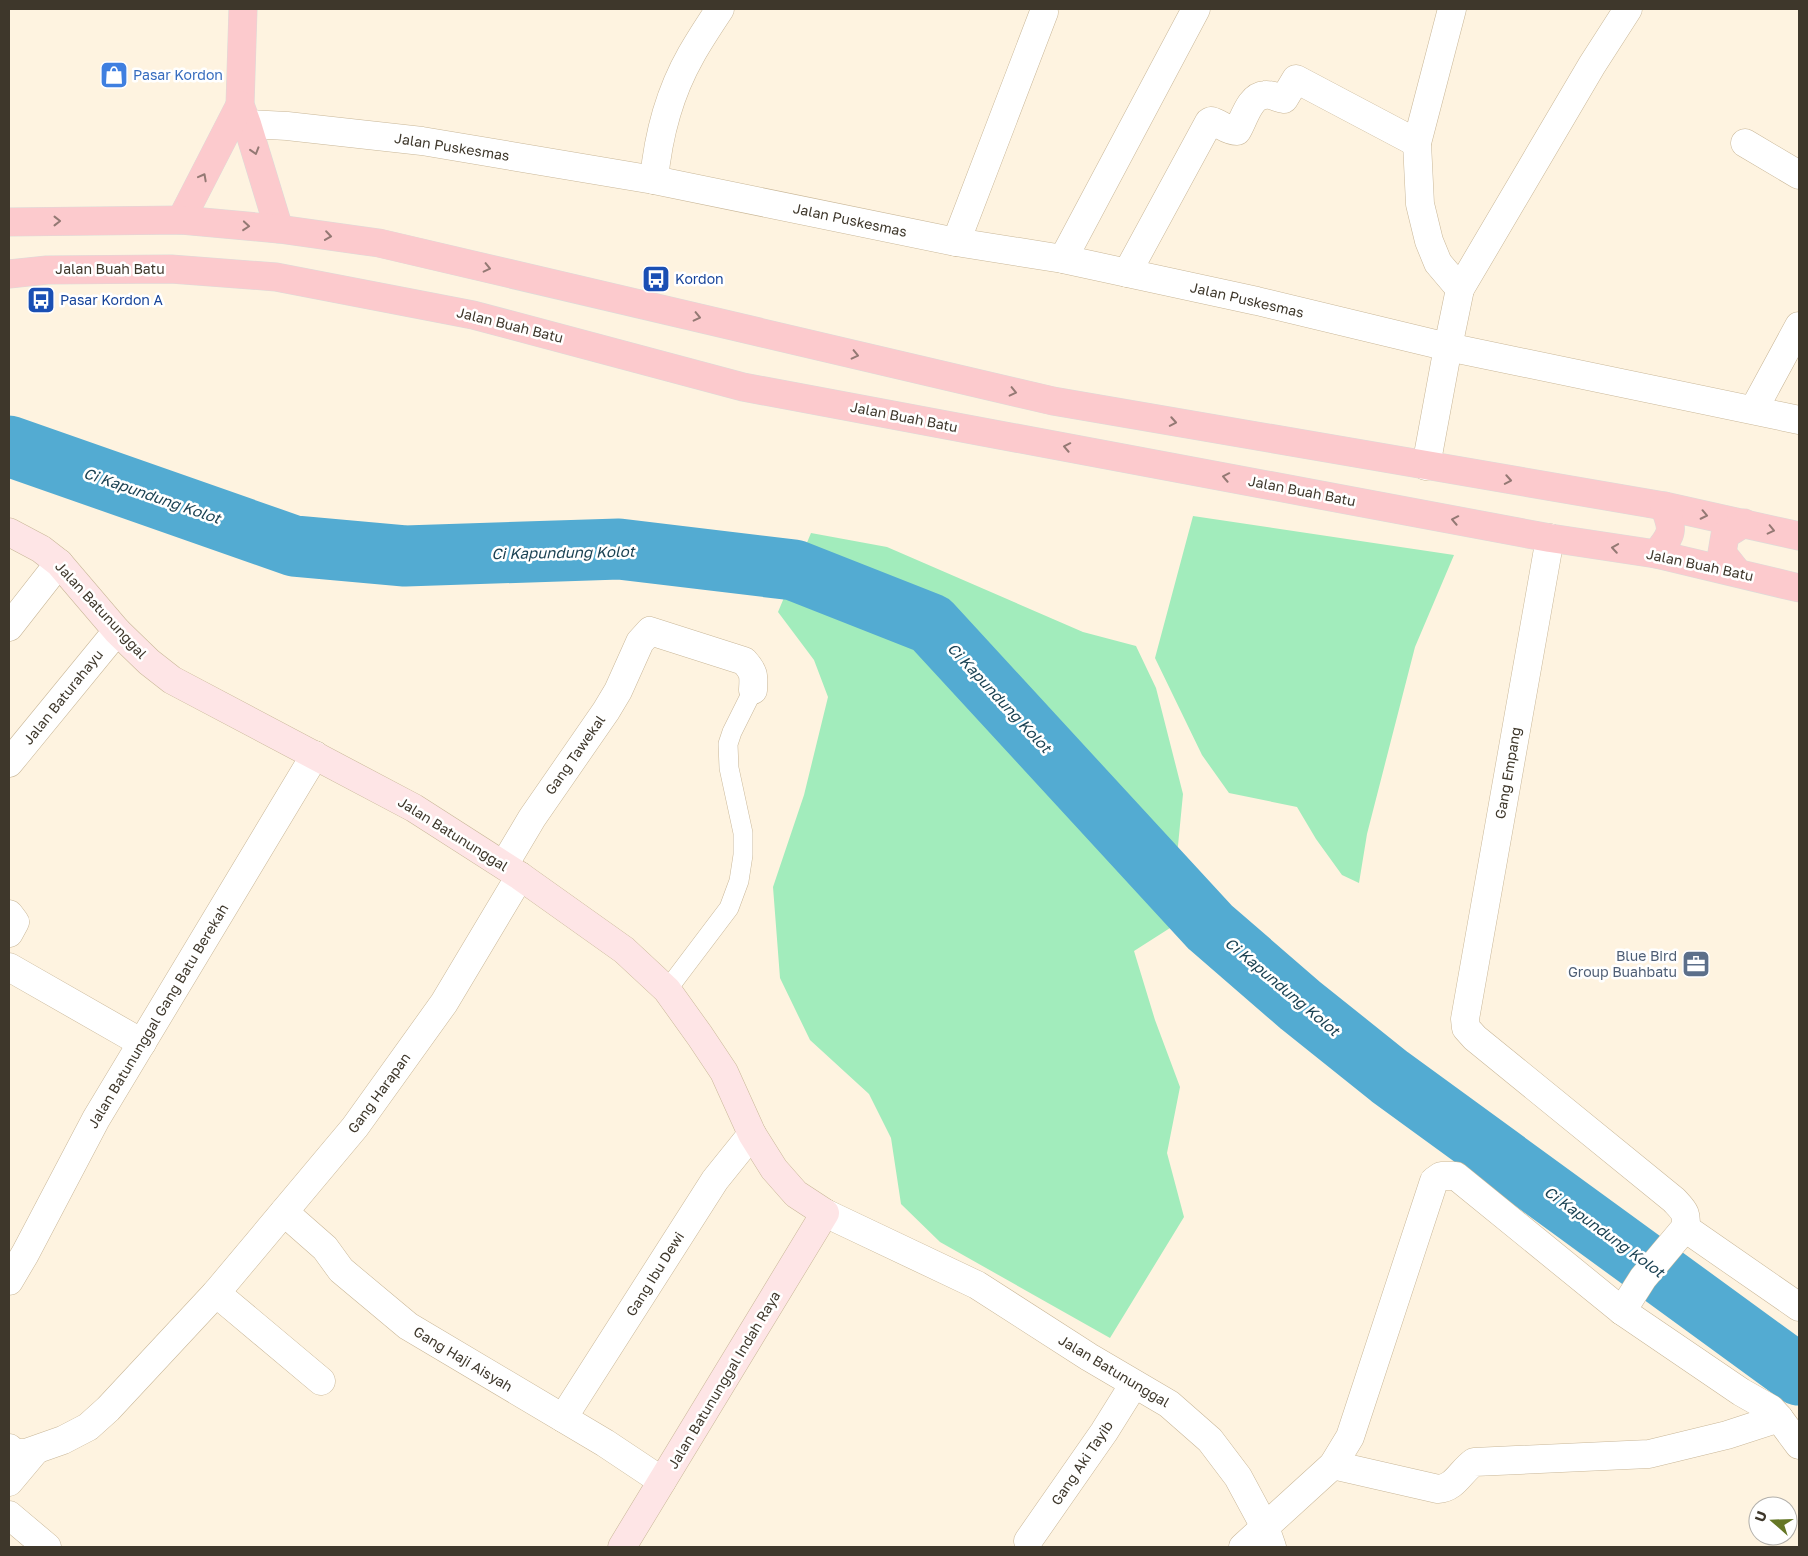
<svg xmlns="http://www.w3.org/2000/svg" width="1808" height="1556" viewBox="0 0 1808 1556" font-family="'Golos Text',sans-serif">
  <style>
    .green { fill: #a2ecbc }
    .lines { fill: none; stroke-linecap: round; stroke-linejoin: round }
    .river { stroke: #53abd2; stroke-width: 61 }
    .lane-casing { stroke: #c9b798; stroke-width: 20 }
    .street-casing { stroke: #c9b798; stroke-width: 29 }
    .secondary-casing { stroke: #c9b798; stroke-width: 29 }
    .primary-casing { stroke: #dcdbd9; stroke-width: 29 }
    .lane { stroke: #fff; stroke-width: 19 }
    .street { stroke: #fff; stroke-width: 28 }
    .secondary { stroke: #fee5e6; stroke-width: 28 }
    .primary { stroke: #fccacd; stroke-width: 28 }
    .oneway { stroke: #947974 }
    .labels { text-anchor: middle; stroke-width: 5; stroke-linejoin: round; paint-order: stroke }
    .shop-label { font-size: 14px; fill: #366cbe; stroke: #fff; text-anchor: start }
    .street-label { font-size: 14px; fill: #3e372b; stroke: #fff }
    .transit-label { font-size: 14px; fill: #164399; stroke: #fff; text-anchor: start }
    .service-label { font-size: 14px; fill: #4e5e75; stroke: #fff; text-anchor: end }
    .water-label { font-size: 15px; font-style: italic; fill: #1b4253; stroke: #fff }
  </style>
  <rect width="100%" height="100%" fill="#fef3e0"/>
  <g class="green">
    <polygon points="1193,516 1454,555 1415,647 1367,834 1359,883 1342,875 1316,839 1297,807 1229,793 1202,755 1155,658"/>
    <polygon points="811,533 887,547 1083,632 1136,646 1156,688 1183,794 1170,928 1134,951 1155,1020 1180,1087 1167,1153 1184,1217 1110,1338 940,1242 901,1204 891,1138 869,1094 810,1040 780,978 773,887 804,795 828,697 814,660 778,612"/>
  </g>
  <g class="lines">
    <polyline class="river" points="9,446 294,546 405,556 619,549 794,570 931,624 1210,927 1300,1005 1390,1077 1799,1375"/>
    <defs>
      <polyline id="lane" points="667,990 729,908 739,881 743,855 743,833 729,768 728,744 732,732 753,690"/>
      <g id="street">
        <polyline points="1452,9 1417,143 1420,204 1429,241 1438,263 1460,289"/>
        <polyline points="247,124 287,126 422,141 654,180 956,242 1063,259 1257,301 1448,347 1799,420"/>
        <polyline points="1745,143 1799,175"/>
        <path d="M654 180C658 137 670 92 691 55 700 39 710 24 720 9"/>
        <polyline points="956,242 1044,12"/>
        <polyline points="1063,259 1196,9"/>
        <path d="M1127 273 1209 122 1211 121C1220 123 1227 131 1237 131 1244 120 1249 96 1265 95 1271 94 1278 98 1284 99L1296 79 1417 143"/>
        <polyline points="1754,409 1799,326"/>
        <polyline points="1426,466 1448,347 1460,289 1592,65 1628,9"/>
        <path d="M1550 538 1465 1019 1466 1028 1475 1038 1674 1200C1683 1210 1688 1213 1685 1228L1643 1278 1622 1311"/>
        <polyline points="9,627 59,563"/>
        <polyline points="9,763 117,631"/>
        <path d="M504 865 532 818 606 711 618 691 640 642 650 631 744 661C754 672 754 675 753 690"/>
        <polyline points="9,914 15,922 9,933"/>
        <polyline points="9,967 142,1043"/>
        <polyline points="284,1212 325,1248 341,1270 408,1326 605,1443 662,1481"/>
        <polyline points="825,1213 977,1285 1089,1357 1169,1404 1210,1440 1238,1477 1265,1527 1272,1547"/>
        <polyline points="1685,1228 1799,1307"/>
        <polyline points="9,1281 25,1254 96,1119 315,755"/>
        <polyline points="216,1293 321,1381"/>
        <polyline points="563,1418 715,1180 752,1134"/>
        <polyline points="9,1448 15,1453 26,1453 63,1440 88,1427 108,1409 216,1293 355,1127 444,1003 520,876"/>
        <path d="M1333 1465 1438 1489C1455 1488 1460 1472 1474 1462L1649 1454 1727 1435 1779 1418"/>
        <polyline points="9,1482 35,1451"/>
        <polyline points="9,1515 47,1547"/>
        <polyline points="1028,1541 1104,1432 1134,1384"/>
        <polyline points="1243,1547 1333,1465 1350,1437 1434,1181 1441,1176 1456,1176 1622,1311 1741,1392 1771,1409 1779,1418 1799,1445"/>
      </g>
      <polyline id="secondary" points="9,532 41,549 59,563 117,631 149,662 172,680 414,808 520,876 624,950 667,990 700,1036 724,1072 752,1134 774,1169 796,1194 825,1213 622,1547"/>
      <g id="primary">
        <polyline points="243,9 240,105 247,124 279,229"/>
        <polyline points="181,220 240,105"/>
        <polyline points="9,222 181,220 279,229 379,243 1053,401 1664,506 1799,536"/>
        <polyline points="9,274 47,270 171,269 276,277 473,315 743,387 1550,538 1656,554 1799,588"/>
        <path d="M1656 554C1673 533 1674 531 1664 506"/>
        <polyline points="1737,572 1722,553 1725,535 1744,523"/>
      </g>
    </defs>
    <use href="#lane" class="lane-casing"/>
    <use href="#street" class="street-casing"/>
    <use href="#secondary" class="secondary-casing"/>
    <use href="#primary" class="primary-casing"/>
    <use href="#lane" class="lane"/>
    <use href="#street" class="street"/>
    <use href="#secondary" class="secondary"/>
    <use href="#primary" class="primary"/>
  </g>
  <defs><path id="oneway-chevron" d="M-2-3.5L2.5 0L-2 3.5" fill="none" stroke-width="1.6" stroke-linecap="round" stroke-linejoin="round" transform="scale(1.25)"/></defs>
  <g class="oneway">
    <use href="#oneway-chevron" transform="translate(255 151) rotate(73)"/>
    <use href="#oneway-chevron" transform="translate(203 177) rotate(-62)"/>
    <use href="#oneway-chevron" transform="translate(57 221)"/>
    <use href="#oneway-chevron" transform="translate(246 226) rotate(5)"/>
    <use href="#oneway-chevron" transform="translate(328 236) rotate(8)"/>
    <use href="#oneway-chevron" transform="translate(487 268) rotate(13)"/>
    <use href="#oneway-chevron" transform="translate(697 317) rotate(13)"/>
    <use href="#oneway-chevron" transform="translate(855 355) rotate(13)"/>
    <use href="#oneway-chevron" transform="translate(1013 392) rotate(13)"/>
    <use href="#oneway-chevron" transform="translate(1173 422) rotate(10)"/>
    <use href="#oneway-chevron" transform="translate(1067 447) rotate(-169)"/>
    <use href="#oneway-chevron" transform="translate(1226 477) rotate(-169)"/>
    <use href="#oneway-chevron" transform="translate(1508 480) rotate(10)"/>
    <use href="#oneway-chevron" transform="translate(1704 515) rotate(12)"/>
    <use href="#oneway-chevron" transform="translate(1455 520) rotate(-169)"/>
    <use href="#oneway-chevron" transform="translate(1771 530) rotate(13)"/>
    <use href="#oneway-chevron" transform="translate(1615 548) rotate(-171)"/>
  </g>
  <defs>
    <symbol id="shop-square" viewBox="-11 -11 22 22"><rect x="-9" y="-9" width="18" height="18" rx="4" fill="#3f7fe0" stroke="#fff"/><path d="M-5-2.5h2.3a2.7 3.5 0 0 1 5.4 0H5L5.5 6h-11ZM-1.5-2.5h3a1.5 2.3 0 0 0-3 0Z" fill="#fff"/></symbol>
    <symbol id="bus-square" viewBox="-11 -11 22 22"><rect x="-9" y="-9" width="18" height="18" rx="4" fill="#1a4fb4" stroke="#fff"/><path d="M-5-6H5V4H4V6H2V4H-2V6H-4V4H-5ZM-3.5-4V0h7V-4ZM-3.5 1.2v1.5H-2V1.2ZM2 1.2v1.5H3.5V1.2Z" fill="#fff"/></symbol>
    <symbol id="office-square" viewBox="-11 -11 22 22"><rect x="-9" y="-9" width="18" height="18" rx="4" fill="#5c6f8a" stroke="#fff"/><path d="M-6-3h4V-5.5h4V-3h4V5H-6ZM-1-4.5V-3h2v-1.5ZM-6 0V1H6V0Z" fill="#fff"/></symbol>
  </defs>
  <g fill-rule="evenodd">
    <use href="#shop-square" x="98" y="59" width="32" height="32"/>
    <use href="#bus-square" x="640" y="263" width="32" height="32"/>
    <use href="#bus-square" x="25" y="284" width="32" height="32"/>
    <use href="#office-square" x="1680" y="948" width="32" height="32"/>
  </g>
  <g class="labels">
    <g class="shop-label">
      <text x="133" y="80">Pasar Kordon</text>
    </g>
    <g class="street-label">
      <text transform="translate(452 147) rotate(9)" y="5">Jalan Puskesmas</text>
      <text transform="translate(850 220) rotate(12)" y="5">Jalan Puskesmas</text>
      <text x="110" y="274">Jalan Buah Batu</text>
      <text transform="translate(1247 300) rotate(13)" y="5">Jalan Puskesmas</text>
      <text transform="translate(510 325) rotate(14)" y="5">Jalan Buah Batu</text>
      <text transform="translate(904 417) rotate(11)" y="5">Jalan Buah Batu</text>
      <text transform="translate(1302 491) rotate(11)" y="5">Jalan Buah Batu</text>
      <text transform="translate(1700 565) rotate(12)" y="5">Jalan Buah Batu</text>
      <text transform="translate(101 610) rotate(47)" y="5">Jalan Batununggal</text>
      <text transform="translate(63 697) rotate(-51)" y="5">Jalan Baturahayu</text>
      <text transform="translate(575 755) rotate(-55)" y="5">Gang Tawekal</text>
      <text transform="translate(1508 773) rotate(-80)" y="5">Gang Empang</text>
      <text transform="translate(453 834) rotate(32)" y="5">Jalan Batununggal</text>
      <text transform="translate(158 1016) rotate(-59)" y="5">Jalan Batununggal Gang Batu Berekah</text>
      <text transform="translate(379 1093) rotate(-54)" y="5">Gang Harapan</text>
      <text transform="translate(655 1274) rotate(-58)" y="5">Gang Ibu Dewi</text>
      <text transform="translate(463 1359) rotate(31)" y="5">Gang Haji Aisyah</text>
      <text transform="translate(1114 1371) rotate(31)" y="5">Jalan Batununggal</text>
      <text transform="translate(724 1380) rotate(-59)" y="5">Jalan Batununggal Indah Raya</text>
      <text transform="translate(1082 1463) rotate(-56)" y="5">Gang Aki Tayib</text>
    </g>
    <g class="transit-label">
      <text x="675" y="284">Kordon</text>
      <text x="60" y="305">Pasar Kordon A</text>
    </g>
    <g class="service-label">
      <text x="1677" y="961">Blue Bird<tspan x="1677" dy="16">Group Buahbatu</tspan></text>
    </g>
    <g class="water-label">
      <text transform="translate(152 496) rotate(19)" y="5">Ci Kapundung Kolot</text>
      <text transform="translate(563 553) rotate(-1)" y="5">Ci Kapundung Kolot</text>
      <text transform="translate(999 698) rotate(47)" y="5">Ci Kapundung Kolot</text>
      <text transform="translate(1282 987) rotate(40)" y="5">Ci Kapundung Kolot</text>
      <text transform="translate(1604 1232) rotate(36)" y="5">Ci Kapundung Kolot</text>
    </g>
  </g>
  <rect width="1808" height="1556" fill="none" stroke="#3e372b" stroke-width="20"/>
  <g transform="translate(1773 1521) rotate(290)"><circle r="24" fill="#ffffff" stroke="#b2afaa"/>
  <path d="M0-4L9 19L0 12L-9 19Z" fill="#657726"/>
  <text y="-8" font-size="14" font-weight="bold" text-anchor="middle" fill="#3e372b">U</text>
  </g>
</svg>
